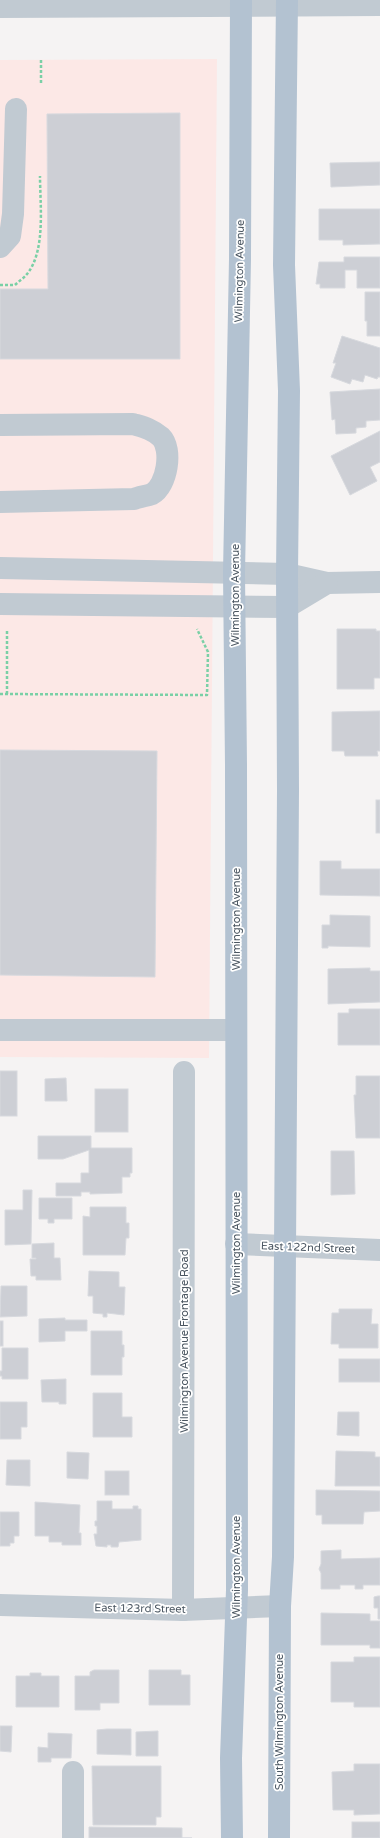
<svg xmlns="http://www.w3.org/2000/svg" width="380" height="1838" viewBox="0 0 380 1838" font-family="'Varela Round',sans-serif">
  <style>
    .medical { fill: #fce8e6 }
    .building { fill: #cdcfd5; stroke: #d7d9de }
    .lines { fill: none; stroke-linecap: round; stroke-linejoin: round }
    .path { stroke: #7ad0a6; stroke-width: 2.5; stroke-dasharray: 3 2; stroke-linecap: butt }
    .minor { stroke: #c1cad2; stroke-width: 22 }
    .major { stroke: #b3c2d1; stroke-width: 22 }
    .labels { text-anchor: middle; stroke-width: 3.5; stroke-linejoin: round; paint-order: stroke }
    .street-label { font-size: 11px; fill: #4a5661; stroke: #fff }
  </style>
  <rect width="100%" height="100%" fill="#f5f3f3"/>
  <polygon class="medical" points="217,59 209,1058 0,1057 0,60"/>
  <g class="building">
    <polygon points="180,113 180,359 0,359 0,289 48,289 47,114"/>
    <polygon points="380,162 380,185 331,187 330,163"/>
    <polygon points="319,209 380,209 380,244 343,245 343,240 319,240"/>
    <polygon points="344,257 380,257 380,288 357,288 357,270 345,270 345,288 320,288 320,284 316,284 319,262 344,262"/>
    <polygon points="365,292 380,292 380,336 367,336 367,321 365,321"/>
    <polygon points="342,336 380,348 380,377 378,377 377,379 365,375 363,382 352,379 350,384 331,377 336,363 333,363"/>
    <polygon points="380,389 380,420 366,421 366,427 356,428 356,433 336,434 335,419 332,420 330,392"/>
    <polygon points="380,431 380,462 370,467 377,481 350,495 331,456"/>
    <polygon points="337,629 376,629 376,631 380,631 380,678 374,678 374,689 337,689"/>
    <polygon points="380,711 380,751 377,751 378,756 345,756 344,751 332,751 332,712"/>
    <polygon points="0,750 157,751 155,977 0,975"/>
    <rect x="376" y="800" width="4" height="33"/>
    <polygon points="320,861 341,861 341,869 380,869 380,896 320,895"/>
    <polygon points="330,915 370,916 370,947 328,946 328,948 322,948 322,925 330,925"/>
    <polygon points="370,968 370,971 380,971 380,1002 328,1004 328,969"/>
    <polygon points="349,1009 380,1009 380,1045 338,1045 338,1013 349,1013"/>
    <rect x="0" y="1071" width="17" height="45"/>
    <polygon points="356,1076 380,1076 380,1138 356,1138 354,1095 356,1095"/>
    <polygon points="66,1078 67,1101 45,1101 45,1079"/>
    <rect x="95" y="1089" width="33" height="43"/>
    <polygon points="38,1136 91,1136 91,1148 132,1148 132,1173 130,1173 130,1177 122,1177 122,1193 90,1194 90,1192 81,1192 81,1196 56,1196 56,1183 81,1183 81,1173 89,1173 89,1150 63,1159 38,1159"/>
    <polygon points="331,1151 354,1151 355,1194 331,1195"/>
    <polygon points="23,1190 32,1190 31,1244 5,1245 5,1210 23,1210"/>
    <polygon points="39,1198 72,1198 72,1219 54,1219 54,1223 48,1223 48,1219 39,1219"/>
    <polygon points="90,1207 126,1207 126,1223 129,1223 129,1238 126,1238 125,1255 83,1255 83,1216 90,1217"/>
    <polygon points="54,1243 54,1258 60,1258 61,1280 36,1280 36,1276 31,1276 30,1259 36,1259 36,1258 32,1258 32,1244"/>
    <polygon points="89,1271 119,1272 119,1287 125,1287 124,1315 107,1313 107,1317 103,1317 103,1314 93,1313 93,1296 88,1296"/>
    <polygon points="1,1286 27,1286 27,1316 0,1317"/>
    <polygon points="339,1309 372,1309 371,1324 378,1324 378,1348 339,1348 339,1344 331,1344 332,1313 339,1313"/>
    <polygon points="65,1318 65,1320 87,1320 87,1331 65,1331 65,1341 39,1342 39,1319"/>
    <rect x="0" y="1321" width="3" height="25"/>
    <polygon points="91,1331 122,1331 122,1345 124,1345 124,1357 122,1357 122,1375 91,1375"/>
    <polygon points="2,1348 28,1348 28,1379 2,1379 2,1376 0,1376 0,1371 2,1371"/>
    <rect x="339" y="1359" width="41" height="23"/>
    <polygon points="66,1379 66,1404 59,1404 59,1402 42,1402 41,1380"/>
    <polygon points="93,1393 122,1393 122,1417 132,1417 132,1437 93,1437"/>
    <polygon points="0,1402 27,1402 27,1427 21,1427 21,1439 0,1439"/>
    <polygon points="338,1412 359,1412 359,1436 337,1435"/>
    <polygon points="336,1451 375,1452 375,1457 380,1457 380,1486 335,1486"/>
    <polygon points="67,1452 89,1453 88,1479 67,1478"/>
    <polygon points="7,1460 30,1460 30,1486 6,1485"/>
    <rect x="105" y="1471" width="24" height="24"/>
    <polygon points="316,1490 380,1491 380,1511 364,1512 363,1524 322,1524 322,1515 316,1515"/>
    <polygon points="97,1501 112,1501 112,1509 133,1509 133,1506 138,1506 138,1509 141,1509 141,1540 119,1542 118,1547 111,1547 111,1545 107,1545 107,1547 96,1546 94,1534 97,1534 97,1526 95,1526 95,1521 97,1521"/>
    <polygon points="35,1502 80,1505 79,1533 81,1533 81,1545 62,1545 62,1542 49,1542 49,1536 35,1536"/>
    <polygon points="0,1512 19,1512 19,1536 14,1536 14,1543 10,1543 10,1546 0,1546"/>
    <polygon points="341,1550 341,1559 380,1558 380,1585 363,1585 363,1589 355,1589 355,1585 340,1585 340,1589 321,1589 321,1573 319,1569 321,1564 321,1551"/>
    <polygon points="378,1596 380,1596 380,1619 378,1619 378,1608 374,1608 374,1597"/>
    <polygon points="321,1613 370,1614 370,1621 380,1621 380,1648 370,1648 370,1645 321,1645"/>
    <polygon points="354,1657 380,1657 380,1707 354,1707 354,1702 331,1702 331,1662 354,1662"/>
    <polygon points="94,1670 119,1670 119,1703 100,1703 100,1710 75,1710 75,1676 90,1676 90,1672"/>
    <polygon points="149,1670 181,1670 181,1675 190,1675 190,1705 149,1705"/>
    <polygon points="30,1673 41,1673 41,1676 59,1676 59,1707 16,1707 16,1676 30,1676"/>
    <polygon points="0,1726 12,1726 11,1752 0,1751"/>
    <polygon points="107,1729 131,1729 131,1755 97,1754 97,1730"/>
    <polygon points="158,1731 158,1756 136,1756 136,1732"/>
    <polygon points="48,1733 72,1734 71,1758 51,1758 51,1762 38,1762 38,1747 48,1748"/>
    <polygon points="354,1764 380,1764 380,1814 354,1815 354,1810 333,1810 332,1772 354,1771"/>
    <polygon points="92,1766 161,1766 161,1817 156,1817 156,1825 93,1825"/>
    <rect x="352" y="1822" width="28" height="16"/>
    <polygon points="89,1827 182,1828 182,1838 192,1838 89,1838"/>
  </g>
  <g class="lines">
    <g class="path">
      <polyline points="41,60 41,83"/>
      <path d="M0 285H15C19 281 24 278 27 274 46 251 40 204 40 176"/>
      <polyline points="0,694 207,695 208,652 197,629"/>
      <polyline points="7,694 7,631"/>
    </g>
    <g class="minor">
      <polyline points="0,7 380,5"/>
      <polyline points="0,247 10,236 13,214 16,109"/>
      <path d="M0 425 133 424C143 427 152 429 161 437 173 449 167 486 152 494 146 496 139 497 134 499L0 502"/>
      <polyline points="0,568 287,574 327,583 380,582"/>
      <polyline points="0,604 287,607 327,583"/>
      <polyline points="0,1030 236,1030"/>
      <polyline points="236,1244 380,1250"/>
      <polyline points="0,1605 183,1610 280,1606"/>
      <polyline points="183,1610 184,1072"/>
      <polyline points="73,1838 73,1772"/>
    </g>
    <g class="major">
      <polyline points="232,1838 231,1758 237,1590 236,765 234,573 240,259 241,0"/>
      <polyline points="279,1838 280,1606 283,1557 288,790 287,574 289,391 284,265 287,0"/>
    </g>
  </g>
  <g class="labels">
    <g class="street-label">
      <text transform="translate(239 271) rotate(-89)" y="4">Wilmington Avenue</text>
      <text transform="translate(235 595) rotate(-90)" y="4">Wilmington Avenue</text>
      <text transform="translate(236 919) rotate(-90)" y="4">Wilmington Avenue</text>
      <text transform="translate(236 1243) rotate(-90)" y="4">Wilmington Avenue</text>
      <text transform="translate(308 1247) rotate(2)" y="4">East 122nd Street</text>
      <text transform="translate(184 1341) rotate(-90)" y="4">Wilmington Avenue Frontage Road</text>
      <text transform="translate(236 1567) rotate(-90)" y="4">Wilmington Avenue</text>
      <text transform="translate(140 1608) rotate(1)" y="4">East 123rd Street</text>
      <text transform="translate(279 1722) rotate(-90)" y="4">South Wilmington Avenue</text>
    </g>
  </g>
</svg>
